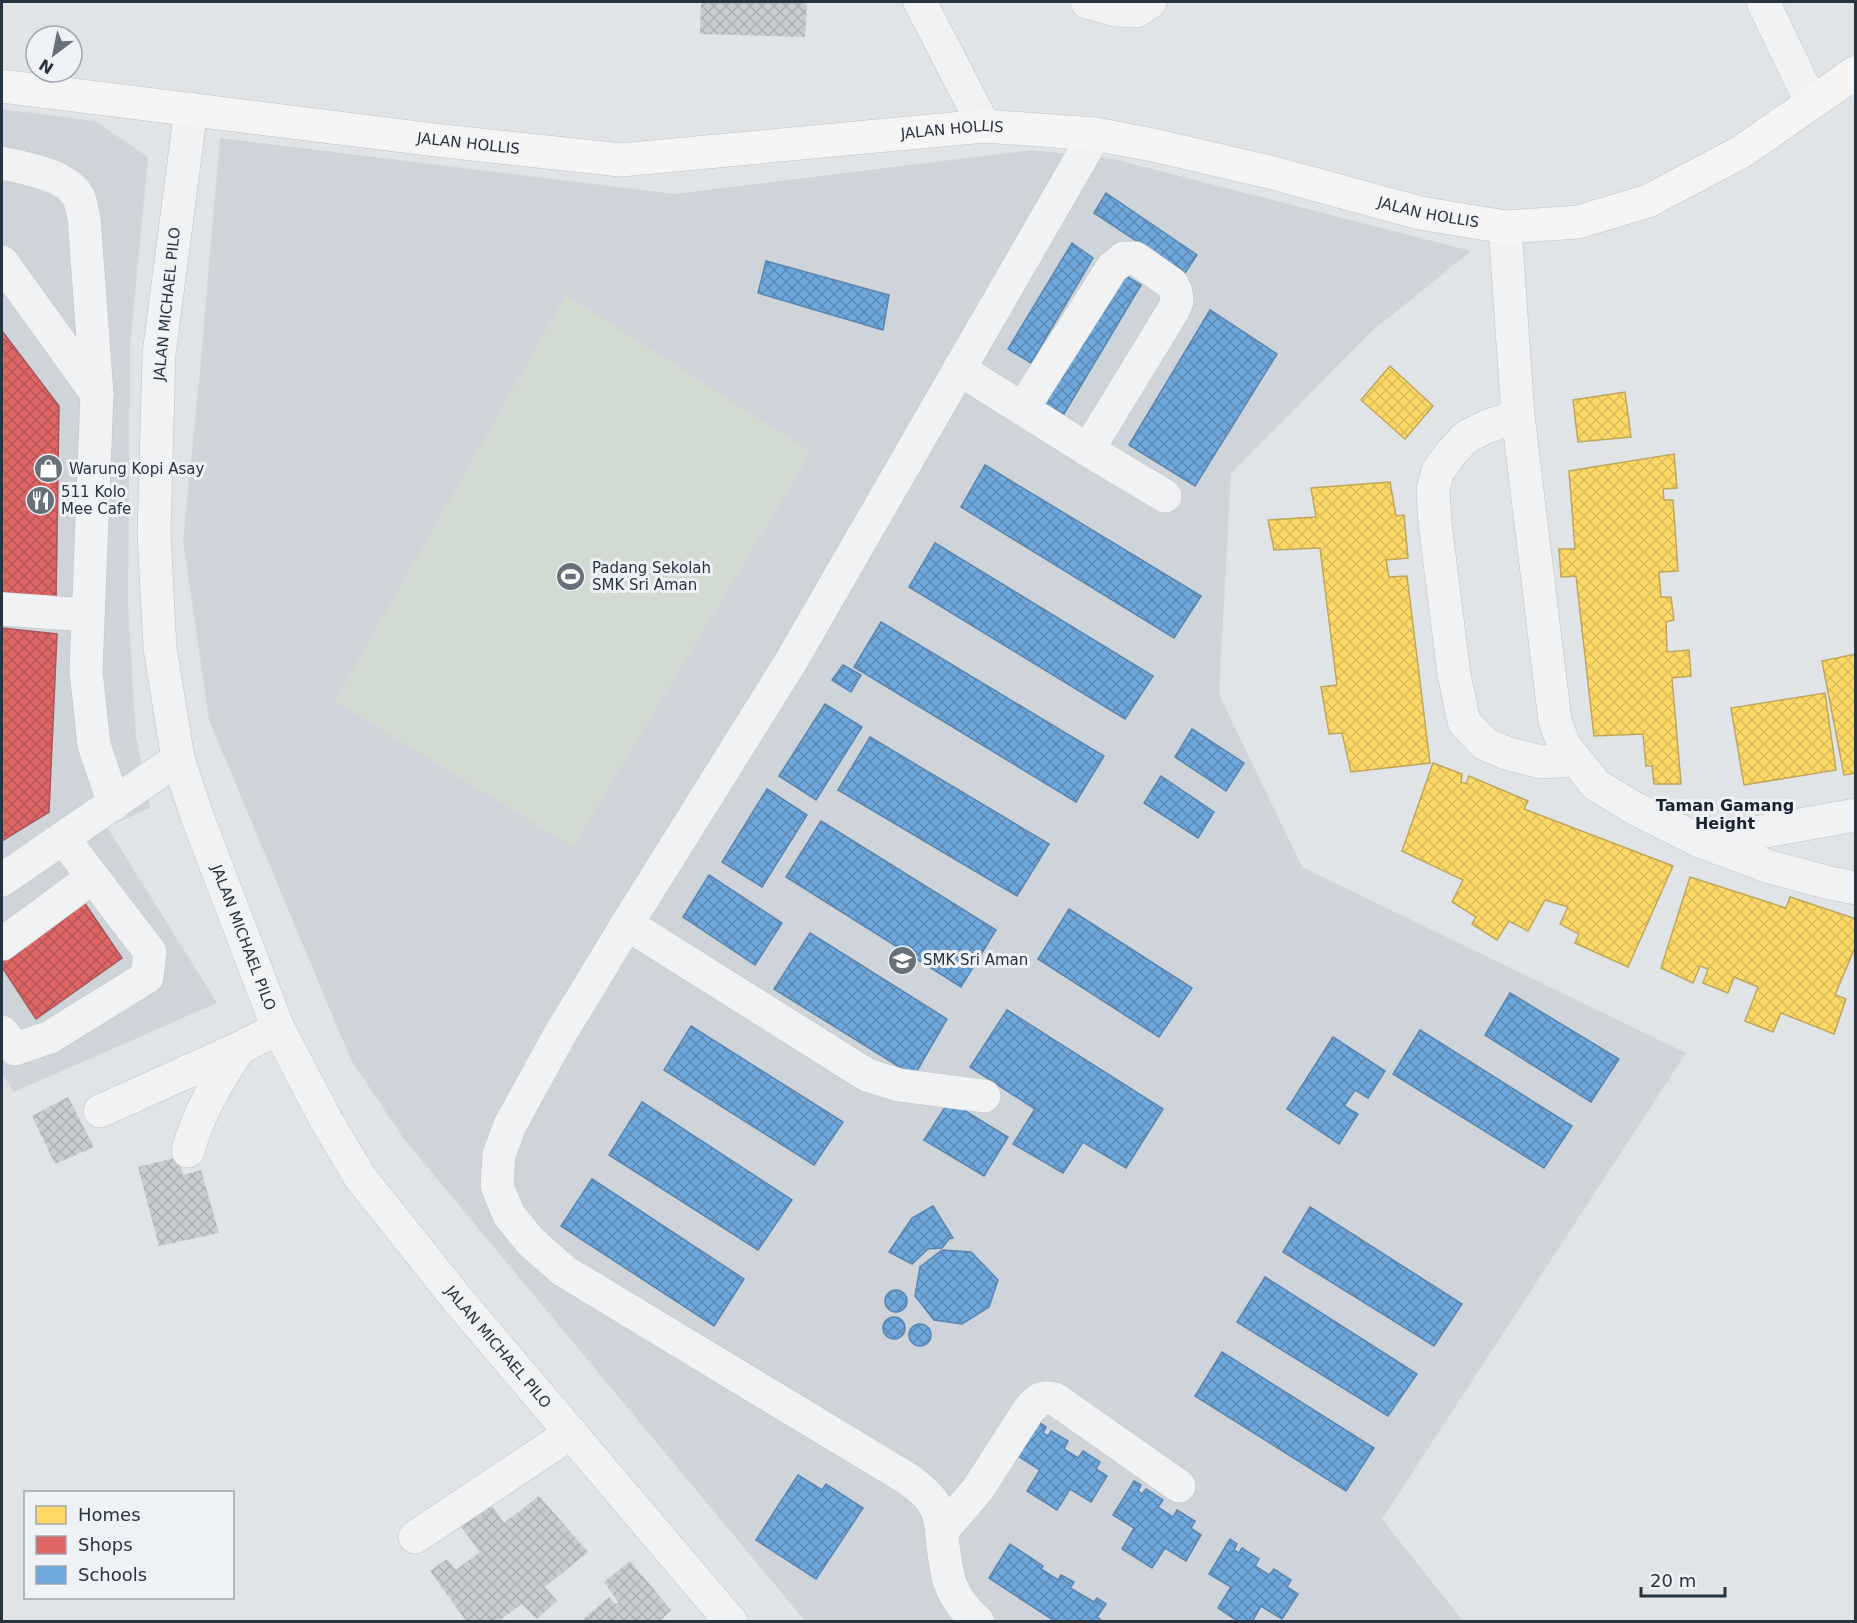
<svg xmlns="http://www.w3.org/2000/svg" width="1857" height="1623" viewBox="0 0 1857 1623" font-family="'DejaVu Sans',sans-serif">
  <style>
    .built { fill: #ced4da }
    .pitch { fill: #d2dbd1 }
    .homes { fill: url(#homes-cross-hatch); stroke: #bea75b; stroke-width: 1.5 }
    .shops { fill: url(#shops-cross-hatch); stroke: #a8575b; stroke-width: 1.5 }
    .schools { fill: url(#schools-cross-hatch); stroke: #5985ae; stroke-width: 1.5 }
    .building { fill: url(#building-cross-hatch) }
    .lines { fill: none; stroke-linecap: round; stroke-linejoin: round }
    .minor-casing { stroke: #bfc2c5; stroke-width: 34 }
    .major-casing { stroke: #bdc1c4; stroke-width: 34 }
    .minor { stroke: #f1f2f3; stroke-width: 33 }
    .major { stroke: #f5f5f6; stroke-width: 33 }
    .labels { text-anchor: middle; stroke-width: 6; stroke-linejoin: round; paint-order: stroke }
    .street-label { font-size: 15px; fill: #263341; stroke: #eef2f6 }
    .poi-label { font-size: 15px; fill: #263341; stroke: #eef2f6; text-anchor: start }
    .neighbourhood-label { font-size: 16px; font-weight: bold; fill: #192432; stroke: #eef2f6 }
  </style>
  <defs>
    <pattern id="homes-cross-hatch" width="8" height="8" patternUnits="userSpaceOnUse" patternTransform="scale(1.5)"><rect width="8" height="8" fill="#ffd966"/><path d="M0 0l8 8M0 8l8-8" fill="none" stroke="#dabb5a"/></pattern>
    <pattern id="shops-cross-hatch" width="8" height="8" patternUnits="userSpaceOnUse" patternTransform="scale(1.5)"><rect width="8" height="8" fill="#e06666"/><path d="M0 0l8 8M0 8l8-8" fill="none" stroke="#b55556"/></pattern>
    <pattern id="schools-cross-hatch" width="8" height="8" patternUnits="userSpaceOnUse" patternTransform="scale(1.5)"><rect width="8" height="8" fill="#6fa8dc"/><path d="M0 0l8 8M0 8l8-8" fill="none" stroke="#5b89b4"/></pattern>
    <pattern id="building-cross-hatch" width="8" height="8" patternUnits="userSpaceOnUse" patternTransform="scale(1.5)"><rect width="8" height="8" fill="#c9cccf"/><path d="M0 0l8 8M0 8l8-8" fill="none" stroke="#acb0b3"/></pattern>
  </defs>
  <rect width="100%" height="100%" fill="#e1e4e7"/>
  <g class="built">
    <polygon points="2,109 95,121 148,157 130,347 128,605 136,737 150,808 107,827 217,1003 14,1092 2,1073"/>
    <polygon points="220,138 674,194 1032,150 1113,159 1471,251 1372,331 1231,473 1219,694 1302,867 1686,1053 1382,1519 1463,1621 805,1621 404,1139 351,1060 209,720 183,540 199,382"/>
  </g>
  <polygon class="pitch" points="566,295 811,452 573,847 335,701"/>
  <g class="homes">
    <polygon points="1390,366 1433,406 1405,439 1361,400"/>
    <polygon points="1625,392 1631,437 1578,442 1573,400"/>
    <polygon points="1674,454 1677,488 1663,489 1664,500 1673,500 1678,571 1659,572 1661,597 1671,597 1674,620 1666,622 1667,652 1689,650 1691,676 1672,678 1681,784 1654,784 1652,766 1646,766 1643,734 1594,736 1576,576 1561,577 1559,549 1575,549 1569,471"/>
    <polygon points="1390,482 1396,516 1404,515 1408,558 1386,560 1389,577 1407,576 1430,763 1351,772 1342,733 1329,734 1321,687 1337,685 1320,548 1274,550 1268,520 1316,517 1311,488"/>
    <polygon points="1856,654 1856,773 1844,775 1822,661"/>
    <polygon points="1825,693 1836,770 1744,785 1731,708"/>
    <polygon points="1433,763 1462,774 1461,782 1466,784 1469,776 1528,801 1524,809 1673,866 1628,967 1575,943 1579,934 1560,924 1568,907 1545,900 1528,931 1509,921 1497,940 1472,924 1476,917 1452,902 1463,880 1402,851"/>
    <polygon points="1690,877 1786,908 1790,897 1856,919 1856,945 1835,995 1846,999 1834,1034 1781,1013 1773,1032 1745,1021 1758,987 1734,977 1728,993 1703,983 1708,969 1700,966 1693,983 1661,968"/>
  </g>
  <g class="shops">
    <polygon points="2,331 59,406 56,602 2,600"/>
    <polygon points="2,628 57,634 49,812 2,841"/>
    <polygon points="84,902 122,958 36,1019 2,967 2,962"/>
  </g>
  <g class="schools">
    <polygon points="1106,193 1197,255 1185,273 1094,213"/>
    <polygon points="1072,243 1093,258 1031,363 1008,349"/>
    <polygon points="766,261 889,295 883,330 758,293"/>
    <polygon points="1118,271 1141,285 1061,419 1038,404"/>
    <polygon points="1210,310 1277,354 1195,486 1129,445"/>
    <polygon points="985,465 1201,596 1174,638 961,507"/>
    <polygon points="935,543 1153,676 1125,719 909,587"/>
    <polygon points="881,622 1104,756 1076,802 854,667"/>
    <polygon points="843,665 861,675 851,692 832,680"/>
    <polygon points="825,704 862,727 816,800 779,776"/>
    <polygon points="1192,729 1244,763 1226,791 1175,757"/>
    <polygon points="870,737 1049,844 1017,896 838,790"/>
    <polygon points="1161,776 1214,812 1198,838 1144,803"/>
    <polygon points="767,789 807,815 762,887 722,862"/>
    <polygon points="821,821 996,930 961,987 786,877"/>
    <polygon points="709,875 782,923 755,965 683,917"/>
    <polygon points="1069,909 1192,988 1159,1037 1038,959"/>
    <polygon points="810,933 947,1019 914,1076 774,989"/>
    <polygon points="1510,993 1619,1059 1591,1102 1485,1035"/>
    <polygon points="1007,1010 1163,1109 1126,1168 1083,1142 1063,1173 1013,1144 1035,1109 970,1067"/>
    <polygon points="691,1026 843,1122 814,1165 664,1070"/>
    <polygon points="1420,1030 1572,1126 1544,1168 1393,1074"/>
    <polygon points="1333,1037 1385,1071 1368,1098 1355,1090 1344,1106 1358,1114 1339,1144 1287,1109"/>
    <polygon points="949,1101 1008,1137 984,1176 924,1140"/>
    <polygon points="642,1102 792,1200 758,1250 609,1155"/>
    <polygon points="592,1179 744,1279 714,1326 561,1226"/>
    <polygon points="933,1206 953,1238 949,1239 942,1248 928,1249 912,1264 889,1252 912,1218"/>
    <polygon points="1310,1207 1462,1304 1434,1346 1283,1252"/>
    <polygon points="942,1250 971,1252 998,1280 989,1307 962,1324 934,1320 915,1296 920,1267"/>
    <polygon points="1265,1277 1417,1374 1388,1416 1237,1322"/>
    <circle cx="896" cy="1301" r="11"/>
    <circle cx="894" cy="1328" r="11"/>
    <circle cx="920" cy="1335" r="11"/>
    <polygon points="1222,1352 1374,1448 1346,1491 1195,1396"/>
    <polygon points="1039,1422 1046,1427 1043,1433 1048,1436 1051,1431 1068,1441 1064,1449 1078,1458 1083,1451 1100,1462 1096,1469 1107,1476 1091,1502 1070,1489 1057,1510 1027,1491 1040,1470 1018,1456"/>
    <polygon points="798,1475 822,1490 826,1484 863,1508 816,1579 756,1540"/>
    <polygon points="1134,1481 1141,1485 1138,1491 1142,1494 1146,1489 1163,1500 1158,1507 1173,1517 1177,1510 1195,1521 1191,1528 1201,1535 1186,1561 1165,1548 1152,1568 1122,1549 1134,1528 1113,1515"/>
    <polygon points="1230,1539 1237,1544 1234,1550 1239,1553 1242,1548 1259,1559 1255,1566 1269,1575 1274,1569 1291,1580 1287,1587 1298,1594 1282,1619 1261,1606 1252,1622 1239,1622 1218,1608 1231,1587 1209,1574"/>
    <polygon points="1010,1544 1043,1566 1041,1569 1058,1580 1061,1575 1074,1582 1070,1588 1094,1602 1097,1598 1106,1604 1097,1617 1101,1620 1100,1622 1056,1622 989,1578"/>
  </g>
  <g class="building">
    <polygon points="701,2 807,2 805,37 700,34"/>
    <polygon points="68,1097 94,1147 55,1164 32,1116"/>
    <polygon points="179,1157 183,1175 201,1170 219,1233 159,1246 138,1167"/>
    <polygon points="539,1496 588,1552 545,1587 557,1601 537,1619 521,1604 498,1622 467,1622 430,1571 447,1559 456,1570 480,1552 456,1520 486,1497 504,1523"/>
    <polygon points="630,1561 671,1610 661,1620 662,1622 580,1622 609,1597 615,1604 619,1603 604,1582"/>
  </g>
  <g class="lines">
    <defs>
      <g id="minor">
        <polyline points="920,2 984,126"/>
        <polyline points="1087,2 1115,10 1137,11 1150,2"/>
        <polyline points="1763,2 1811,102"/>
        <path id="s1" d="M191 109 159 354 154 534 160 648 178 759 197 816 278 1028 326 1120 360 1177 458 1300 731 1622"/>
        <path d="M2 163C24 168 68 175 79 198 81 203 82 211 84 217L97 394 86 671 94 745 114 804"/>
        <polyline points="1505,227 1518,416 1555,721 1564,745 1596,785 1634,808 1702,842 1770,867 1830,883 1856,888"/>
        <polyline points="2,262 97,394"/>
        <polyline points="959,369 1088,450 1165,496"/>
        <polyline points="1023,408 1112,268 1124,258 1135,258 1172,284 1176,292 1177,301 1174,309 1088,450"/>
        <polyline points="1518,416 1488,426 1466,437 1451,453 1438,471 1433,489 1435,523 1454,674 1464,722 1485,744 1506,753 1541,762 1576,760"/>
        <polyline points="2,609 88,615"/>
        <polyline points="1704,842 1856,815"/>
        <polyline points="2,880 178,759"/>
        <polyline points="627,924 867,1075 899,1085 984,1096"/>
        <polyline points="2,944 93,877"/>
        <polyline points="2,1032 15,1049 50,1037 147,977 150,952 63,838"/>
        <polyline points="100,1111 240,1048 278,1028"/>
        <path d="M188 1151C198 1113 218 1080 240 1048"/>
        <path d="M942 1531 978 1489 1028 1411C1036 1401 1041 1395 1055 1399L1179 1486"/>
        <polyline points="415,1537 571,1433"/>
        <path d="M978 1622C947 1594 947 1576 942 1537 941 1524 940 1512 932 1501 926 1492 916 1485 908 1479L564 1271 531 1242 509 1215 497 1186 499 1155 510 1125 559 1036 627 924 790 663 1095 134"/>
      </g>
      <g id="major">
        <path id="s2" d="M2 86 435 140 621 160 984 126 1095 134 1153 145 1273 173 1420 213 1505 227 1578 222 1648 201 1741 152 1856 72"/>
      </g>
    </defs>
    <use href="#minor" class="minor-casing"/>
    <use href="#major" class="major-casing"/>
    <use href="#minor" class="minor"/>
    <use href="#major" class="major"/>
  </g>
  <defs>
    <symbol id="shop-disc" viewBox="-11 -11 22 22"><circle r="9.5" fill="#67717b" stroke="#eef2f6"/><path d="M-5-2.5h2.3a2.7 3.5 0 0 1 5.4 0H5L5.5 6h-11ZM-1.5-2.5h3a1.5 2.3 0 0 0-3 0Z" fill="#fff"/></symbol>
    <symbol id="restaurant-disc" viewBox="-11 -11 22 22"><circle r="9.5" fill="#67717b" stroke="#eef2f6"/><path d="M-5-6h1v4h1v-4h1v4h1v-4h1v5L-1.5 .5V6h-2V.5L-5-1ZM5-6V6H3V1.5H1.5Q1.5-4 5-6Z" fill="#fff"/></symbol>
    <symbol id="stadium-disc" viewBox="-11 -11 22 22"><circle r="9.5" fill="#67717b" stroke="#eef2f6"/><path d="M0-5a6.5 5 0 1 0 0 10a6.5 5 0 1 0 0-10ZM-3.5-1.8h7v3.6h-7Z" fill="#fff"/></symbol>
    <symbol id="school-disc" viewBox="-11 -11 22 22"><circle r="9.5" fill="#67717b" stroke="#eef2f6"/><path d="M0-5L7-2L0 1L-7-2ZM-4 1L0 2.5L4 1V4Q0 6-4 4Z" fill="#fff"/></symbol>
  </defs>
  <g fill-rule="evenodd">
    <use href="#shop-disc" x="32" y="452" width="33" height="33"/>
    <use href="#restaurant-disc" x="24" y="484" width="33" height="33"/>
    <use href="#stadium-disc" x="554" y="560" width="33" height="33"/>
    <use href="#school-disc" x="886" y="944" width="33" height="33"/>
  </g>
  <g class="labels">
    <g class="street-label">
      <text dy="5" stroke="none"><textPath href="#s2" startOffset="956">JALAN HOLLIS</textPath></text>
      <text dy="5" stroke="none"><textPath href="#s2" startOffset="470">JALAN HOLLIS</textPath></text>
      <text dy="5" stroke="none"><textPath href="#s2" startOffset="1442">JALAN HOLLIS</textPath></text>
      <text transform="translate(167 304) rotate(-84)" y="5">JALAN MICHAEL PILO</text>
      <text dy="5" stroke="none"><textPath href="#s1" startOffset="844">JALAN MICHAEL PILO</textPath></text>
      <text dy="5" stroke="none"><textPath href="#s1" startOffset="1330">JALAN MICHAEL PILO</textPath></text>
    </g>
    <g class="poi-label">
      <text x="69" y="474">Warung Kopi Asay</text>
      <text x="61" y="497">511 Kolo<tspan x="61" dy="17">Mee Cafe</tspan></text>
      <text x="592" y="573">Padang Sekolah<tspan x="592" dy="17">SMK Sri Aman</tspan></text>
      <text x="923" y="965">SMK Sri Aman</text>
    </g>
    <g class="neighbourhood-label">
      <text x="1725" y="811">Taman Gamang<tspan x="1725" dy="18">Height</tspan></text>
    </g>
  </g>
  <rect width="1857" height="1623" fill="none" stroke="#263341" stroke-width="6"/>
  <rect x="24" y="1491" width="210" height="108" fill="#eef2f6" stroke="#9ea6ae" stroke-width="1.5"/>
  <rect x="36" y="1506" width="30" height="18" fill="#ffd966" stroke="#9ea6ae" stroke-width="1.5"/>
  <text x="78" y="1521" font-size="18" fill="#263341">Homes</text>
  <rect x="36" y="1536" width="30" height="18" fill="#e06666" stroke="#9ea6ae" stroke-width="1.5"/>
  <text x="78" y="1551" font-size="18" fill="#263341">Shops</text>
  <rect x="36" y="1566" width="30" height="18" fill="#6fa8dc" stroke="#9ea6ae" stroke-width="1.5"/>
  <text x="78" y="1581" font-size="18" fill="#263341">Schools</text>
  <g transform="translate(54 54) rotate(212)"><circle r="28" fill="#eef2f6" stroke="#9ea6ae" stroke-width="1.5"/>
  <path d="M0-4.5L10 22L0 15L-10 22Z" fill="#67717b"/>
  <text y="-9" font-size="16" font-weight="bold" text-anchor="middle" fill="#263341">N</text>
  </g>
  <path d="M1641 1587v9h84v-9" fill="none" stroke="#263341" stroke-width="3"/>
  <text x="1650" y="1587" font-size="18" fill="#263341" stroke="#eef2f6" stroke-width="4.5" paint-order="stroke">20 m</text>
</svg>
